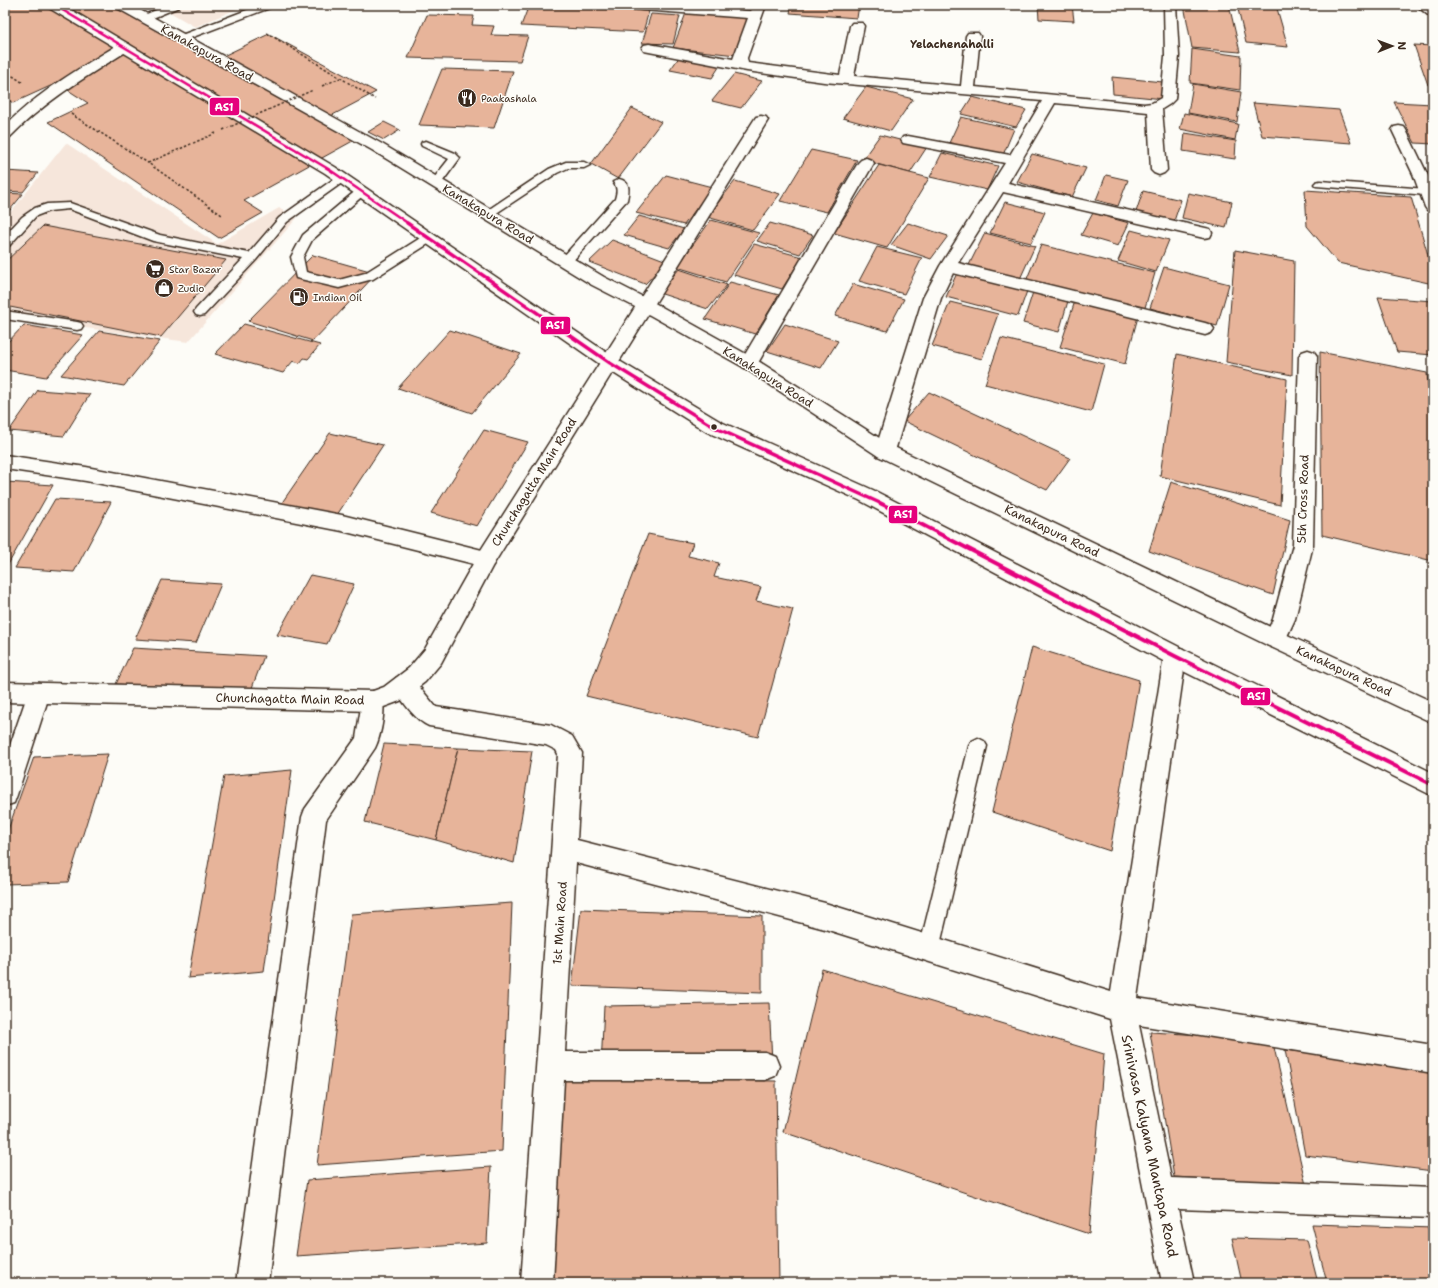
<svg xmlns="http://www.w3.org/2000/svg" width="1438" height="1288" viewBox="0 0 1438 1288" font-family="'Shantell Sans',sans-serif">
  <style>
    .built { fill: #f6e6db }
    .building { fill: #e7b49a; stroke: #3b2a1e }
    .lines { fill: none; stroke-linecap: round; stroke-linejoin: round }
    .lane-casing { stroke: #3b2a1e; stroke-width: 3 }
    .street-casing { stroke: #3b2a1e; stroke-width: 3 }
    .secondary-casing { stroke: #3b2a1e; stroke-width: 3 }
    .highway-casing { stroke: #3b2a1e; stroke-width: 3 }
    .path { stroke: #3b2a1e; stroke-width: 1.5; stroke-dasharray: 2.5 2; stroke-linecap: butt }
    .lane { fill: #fdfcf7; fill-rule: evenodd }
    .street { fill: #fdfcf7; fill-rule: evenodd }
    .secondary { fill: #fdfcf7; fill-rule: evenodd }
    .highway { fill: #fdfcf7; fill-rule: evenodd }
    .path-bridge { stroke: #3b2a1e; stroke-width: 1.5; stroke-dasharray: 2.5 2; stroke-linecap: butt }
    .bus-1-far2-casing { stroke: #fdfcf7; stroke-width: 4.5 }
    .bus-1-far1-casing { stroke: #fdfcf7; stroke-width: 6 }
    .bus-1-casing { stroke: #fdfcf7; stroke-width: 7 }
    .bus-1-far2 { stroke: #e5007d; stroke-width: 2.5 }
    .bus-1-far1 { stroke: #e5007d; stroke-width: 3.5 }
    .bus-1 { stroke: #e5007d; stroke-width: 4 }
    .bus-dot { fill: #3b2a1e; stroke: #fdfcf7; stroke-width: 1.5 }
    .labels { text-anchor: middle; stroke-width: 3; stroke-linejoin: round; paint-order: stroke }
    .far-poi-label { font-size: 10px; fill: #3b2a1e; stroke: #fdfcf7; text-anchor: start }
    .far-neighbourhood-label { font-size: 11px; font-weight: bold; fill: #3b2a1e; stroke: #fdfcf7 }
    .street-label { font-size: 12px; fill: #3b2a1e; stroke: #fdfcf7 }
    .near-street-label { font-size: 14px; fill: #3b2a1e; stroke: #fdfcf7 }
    .line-badge { stroke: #fdfcf7; stroke-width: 1.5 }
    .badge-label { font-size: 11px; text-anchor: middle; font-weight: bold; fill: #fff }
  </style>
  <rect width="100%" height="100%" fill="#fdfcf7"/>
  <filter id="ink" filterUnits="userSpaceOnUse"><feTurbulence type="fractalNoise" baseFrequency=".025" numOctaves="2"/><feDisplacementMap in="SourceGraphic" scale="8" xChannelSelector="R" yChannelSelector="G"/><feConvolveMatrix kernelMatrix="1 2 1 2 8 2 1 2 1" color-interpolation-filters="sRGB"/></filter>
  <g filter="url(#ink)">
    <g class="built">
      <polygon points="158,5 246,5 195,27"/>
      <polygon points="66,143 217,244 279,208 297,218 188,342 5,317 5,219"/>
    </g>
    <g class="building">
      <polygon points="5,5 140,5 132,8 219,58 269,34 376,92 327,118 360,137 244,201 263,213 219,238 48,122 88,103 57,83 13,103 5,98"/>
      <polygon points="529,5 532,5 649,11 643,32 521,26"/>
      <polygon points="792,5 859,5 857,18 790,13"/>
      <polygon points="1038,5 1072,5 1074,21 1039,19"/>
      <polygon points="1184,5 1229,5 1240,52 1192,48"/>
      <polygon points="1237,5 1276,5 1288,47 1246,43"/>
      <polygon points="686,13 748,18 736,55 673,48"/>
      <polygon points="651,14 680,16 673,44 642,43"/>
      <polygon points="427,15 474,16 472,25 494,26 491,35 528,36 520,61 408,58"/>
      <polygon points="1414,45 1433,46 1433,85 1428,85"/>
      <polygon points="1192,49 1241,56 1240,90 1190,83"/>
      <polygon points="680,56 721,64 712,78 670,70"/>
      <polygon points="442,69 513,71 494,128 419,125"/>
      <polygon points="734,74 762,81 741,108 712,101"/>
      <polygon points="1112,77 1163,82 1164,99 1113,94"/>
      <polygon points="1193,84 1241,92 1237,122 1188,113"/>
      <polygon points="866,87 913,99 891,131 843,118"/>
      <polygon points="972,97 1026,110 1016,127 961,114"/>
      <polygon points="1394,102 1433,104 1433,144 1415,143"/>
      <polygon points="1253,103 1339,110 1351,143 1262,136"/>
      <polygon points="632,108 661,122 618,179 591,164"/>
      <polygon points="1184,113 1238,124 1235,140 1180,129"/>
      <polygon points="961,117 1014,129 1003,155 949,143"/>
      <polygon points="384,122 400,130 384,140 368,132"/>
      <polygon points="1185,133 1236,141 1235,159 1183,151"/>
      <polygon points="880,135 927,147 910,173 862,160"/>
      <polygon points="811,150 857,160 827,212 780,201"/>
      <polygon points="942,153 998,166 987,190 930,177"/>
      <polygon points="1032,154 1086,168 1072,197 1017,182"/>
      <polygon points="879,165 929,178 887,248 834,233"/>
      <polygon points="5,171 38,173 23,192 5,191"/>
      <polygon points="666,175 712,187 684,225 636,213"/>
      <polygon points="1106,175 1128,180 1118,206 1096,200"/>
      <polygon points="735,181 780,194 753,230 707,217"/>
      <polygon points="1305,190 1411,197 1433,272 1433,284 1338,263 1307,226"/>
      <polygon points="1143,191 1181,200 1173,224 1135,215"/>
      <polygon points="5,193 23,194 5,216"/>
      <polygon points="1188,193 1232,202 1226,228 1182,218"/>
      <polygon points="1005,202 1045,212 1031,243 990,233"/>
      <polygon points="1093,213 1129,223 1118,246 1081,235"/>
      <polygon points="639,216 684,229 669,248 624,235"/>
      <polygon points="711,220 759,233 726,282 677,267"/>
      <polygon points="770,223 813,235 800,254 757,241"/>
      <polygon points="908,223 948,236 931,259 891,245"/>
      <polygon points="43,226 226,260 161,337 5,306 5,262"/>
      <polygon points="1131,230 1169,240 1156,272 1118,261"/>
      <polygon points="985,233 1035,246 1019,281 968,267"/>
      <polygon points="612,240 667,261 645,284 589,262"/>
      <polygon points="754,244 802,257 782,289 734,275"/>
      <polygon points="1041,245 1155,273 1144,311 1026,281"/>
      <polygon points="877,247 922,258 904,294 859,281"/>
      <polygon points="1235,250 1294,261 1292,375 1226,362"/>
      <polygon points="313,255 377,273 313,341 248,321"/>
      <polygon points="1164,267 1229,284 1217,326 1150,308"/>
      <polygon points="679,269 727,285 708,309 659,293"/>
      <polygon points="957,273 1027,291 1018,316 946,297"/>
      <polygon points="730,282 779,295 755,334 705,319"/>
      <polygon points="853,284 904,299 887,331 835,316"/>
      <polygon points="1033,292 1068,301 1059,332 1023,323"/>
      <polygon points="1378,297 1433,301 1433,355 1397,352"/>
      <polygon points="1075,301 1138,317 1125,364 1060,347"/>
      <polygon points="950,302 998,314 982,359 932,346"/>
      <polygon points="244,324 320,345 308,359 304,358 300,363 293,361 283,373 215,354"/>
      <polygon points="785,324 838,341 821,368 767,351"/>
      <polygon points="24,325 83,335 46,377 5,370 5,345"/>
      <polygon points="450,330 521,354 472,413 398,388"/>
      <polygon points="99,331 160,341 124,386 61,375"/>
      <polygon points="1001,338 1104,364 1091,412 985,384"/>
      <polygon points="1320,352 1427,373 1433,436 1433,561 1322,535"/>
      <polygon points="1177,354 1287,379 1280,505 1160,476"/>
      <polygon points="38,390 90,394 64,436 9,431"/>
      <polygon points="929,392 1070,458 1047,490 904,421"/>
      <polygon points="484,430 528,442 477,526 431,513"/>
      <polygon points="330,433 383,445 335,518 281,504"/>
      <polygon points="5,482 53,485 5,570"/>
      <polygon points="1171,482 1290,520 1273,595 1149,551"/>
      <polygon points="55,499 111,502 74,572 15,568"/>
      <polygon points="648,534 693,543 688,556 719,563 714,577 761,587 756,601 793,609 758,737 586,696"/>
      <polygon points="310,575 354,584 327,644 277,635"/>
      <polygon points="162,580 221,584 196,643 135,639"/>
      <polygon points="1032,647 1139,680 1110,851 992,812"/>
      <polygon points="133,648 264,656 250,693 116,684"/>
      <polygon points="384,744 458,748 436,840 365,822"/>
      <polygon points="458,748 532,751 514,863 436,840"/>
      <polygon points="108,754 68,882 5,884 5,838 34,757"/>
      <polygon points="292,770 264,971 188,978 224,776"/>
      <polygon points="512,903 502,1151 317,1165 351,914"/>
      <polygon points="581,909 762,916 762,993 572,986"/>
      <polygon points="822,969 1104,1054 1089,1234 783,1132"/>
      <polygon points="769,1003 772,1062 601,1066 604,1006"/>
      <polygon points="1150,1032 1272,1039 1306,1185 1174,1177"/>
      <polygon points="1285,1050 1433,1067 1433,1171 1305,1155"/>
      <polygon points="564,1078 776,1081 779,1283 545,1283"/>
      <polygon points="491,1167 487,1243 296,1256 307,1180"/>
      <polygon points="1312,1224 1433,1228 1433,1283 1327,1283"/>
      <polygon points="1232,1238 1307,1240 1318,1283 1242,1283"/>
    </g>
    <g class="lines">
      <defs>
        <g id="lane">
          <polygon points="168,5 181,5 179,7 148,20 142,20 140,18 142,16"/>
          <polygon points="260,5 274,5 272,7 185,40 182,41 177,38 179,36"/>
          <polygon points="426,141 455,153 460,158 440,185 436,186 430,183 449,159 422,146 421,144 422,142"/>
          <polygon points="566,162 584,162 590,165 584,168 568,168 557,173 492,216 484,216 482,214 549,169"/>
          <polygon points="342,175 346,176 348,178 346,180 287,222 256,260 204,315 200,316 196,315 194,312 196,309 243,259 153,241 69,209 49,211 36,216 9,246 5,247 5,235 22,217 35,208 47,204 70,203 160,235 249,253 279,218 338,176"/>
          <path d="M619 179C631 182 629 190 627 200L570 264H562L560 261 562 258 615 199C617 192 618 188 613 182Z"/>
          <polygon points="1320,181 1427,189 1431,190 1433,192 1431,194 1427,195 1316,186 1314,184 1316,182"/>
          <polygon points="362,188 366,189 368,191 366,193 312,240 303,257 306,272 339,280 365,273 425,235 433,235 435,238 433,241 373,279 339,288 296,278 291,257 303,235 358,189"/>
          <polygon points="5,311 77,322 81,323 83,326 81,329 77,330 5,319"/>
          <polygon points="978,738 984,741 987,746 939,949 936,956 929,959 922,956 919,949 969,746 972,741"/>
        </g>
        <g id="street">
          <polygon points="623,5 678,5 751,11 754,5 766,5 747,58 748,63 840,75 850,26 852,23 862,23 864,26 854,76 961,86 966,36 968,33 978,33 980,36 975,87 1144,104 1152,103 1161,98 1165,56 1164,5 1176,5 1179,56 1175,99 1170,104 1162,109 1167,170 1164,173 1159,175 1154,173 1151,170 1148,112 1055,103 1008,183 1210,229 1212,233 1210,237 1204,238 1003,192 958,263 1205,323 1211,325 1214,329 1211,333 1205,335 953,273 941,298 895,451 892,456 885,458 878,456 875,451 923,298 940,266 1005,163 908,144 903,143 901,140 903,137 908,136 1010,155 1042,101 824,82 747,71 649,52 644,51 642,48 644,45 649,44 733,59 748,18 629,9 624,8"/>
          <polygon points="1416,5 1431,5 1433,6 1433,16 1428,15"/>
          <path d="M124 43 129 44 131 47 129 50C87 76 45 101 10 137L5 138V126C38 92 79 69 119 44Z"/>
          <polygon points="761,116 766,117 768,120 654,305 651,309 645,311 639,309 636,305 754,120 756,117"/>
          <polygon points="1399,126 1404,127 1406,130 1433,186 1433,212 1427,210 1425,207 1413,174 1392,130 1394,127"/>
          <polygon points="866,158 871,160 874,163 758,363 755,367 749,369 743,367 740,363 858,163 861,160"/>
          <polygon points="1308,350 1314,352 1317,356 1313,545 1295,619 1283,645 1275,648 1267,645 1264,639 1273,619 1293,545 1299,356 1302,352"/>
          <polygon points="5,455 86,467 342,515 486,551 493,553 496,559 493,565 486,567 342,531 86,481 5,469"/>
          <path d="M1175 647 1183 649 1186 656 1137 998 1433 1045V1073L1139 1025 1171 1178 1433 1188V1218L1178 1209 1194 1283H1162L1110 1019 825 929 576 863 565 1052H765L775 1056 779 1066 775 1076 765 1080H564L553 1283H521L558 754 556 750 546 745 429 726C416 721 399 698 393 685L396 678 404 675 412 678 436 707 551 725 572 736 582 753 577 840 825 903 1111 992 1164 656 1167 649Z"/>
          <polygon points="39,683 47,686 50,693 17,795 14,803 5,806 5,760 28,693 31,686"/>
          <path d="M373 691 381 694C387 706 381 736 375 748L326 820 268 1283H236L302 817 305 809 356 738 362 701 365 694Z"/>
        </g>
        <polygon id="secondary" points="645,299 651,301 654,305 493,565 441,663 425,682 400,701 373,711 5,702 5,682 373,691 384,687 409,668 425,649 479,553 639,301"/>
        <g id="highway">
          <polygon points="48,5 63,5 335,167 616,359 721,422 873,490 1183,649 1433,773 1433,796 1167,663 859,500 707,432 604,367 325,173 49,8"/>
          <polygon points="116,5 131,5 382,144 604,277 651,301 755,359 892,446 1283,633 1433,702 1433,723 1267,645 878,456 743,367 639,309 592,285 372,150 117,8"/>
        </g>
      </defs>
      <use href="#lane" class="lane-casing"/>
      <use href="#street" class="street-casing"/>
      <use href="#secondary" class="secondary-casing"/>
      <use href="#highway" class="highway-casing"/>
      <g class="path">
        <polyline points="267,33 375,99"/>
        <polyline points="5,71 22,82"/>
        <polyline points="322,86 340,78"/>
        <polyline points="71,114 148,163"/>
        <polyline points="216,133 148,163 222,215"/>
      </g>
      <use href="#lane" class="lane"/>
      <use href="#street" class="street"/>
      <use href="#secondary" class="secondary"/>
      <use href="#highway" class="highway"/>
      <polyline class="path-bridge" points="223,130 313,90"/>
      <defs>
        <polyline id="bus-1-far2" points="54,5 330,170 409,224"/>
        <polyline id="bus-1-far1" points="407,223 610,363 714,427 882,504"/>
        <polyline id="bus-1" points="880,503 1175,656 1433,785"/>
      </defs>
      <use href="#bus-1-far2" class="bus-1-far2-casing"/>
      <use href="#bus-1-far1" class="bus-1-far1-casing"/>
      <use href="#bus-1" class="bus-1-casing"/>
      <use href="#bus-1-far2" class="bus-1-far2"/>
      <use href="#bus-1-far1" class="bus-1-far1"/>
      <use href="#bus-1" class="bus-1"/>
    </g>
  </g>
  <defs>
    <symbol id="restaurant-disc" viewBox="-11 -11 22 22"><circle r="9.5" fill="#3b2a1e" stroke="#fdfcf7"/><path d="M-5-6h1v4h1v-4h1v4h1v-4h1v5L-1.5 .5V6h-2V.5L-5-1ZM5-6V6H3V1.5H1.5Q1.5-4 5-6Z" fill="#fff"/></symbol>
    <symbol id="supermarket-disc" viewBox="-11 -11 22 22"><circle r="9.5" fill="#3b2a1e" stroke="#fdfcf7"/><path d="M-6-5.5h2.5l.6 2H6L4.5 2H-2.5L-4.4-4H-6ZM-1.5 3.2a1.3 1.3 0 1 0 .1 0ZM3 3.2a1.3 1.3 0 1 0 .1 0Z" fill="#fff"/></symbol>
    <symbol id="shop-disc" viewBox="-11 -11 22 22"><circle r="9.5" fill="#3b2a1e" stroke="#fdfcf7"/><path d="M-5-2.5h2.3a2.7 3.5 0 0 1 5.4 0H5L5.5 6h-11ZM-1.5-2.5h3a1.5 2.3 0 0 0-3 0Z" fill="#fff"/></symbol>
    <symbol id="fuel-disc" viewBox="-11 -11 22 22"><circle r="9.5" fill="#3b2a1e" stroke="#fdfcf7"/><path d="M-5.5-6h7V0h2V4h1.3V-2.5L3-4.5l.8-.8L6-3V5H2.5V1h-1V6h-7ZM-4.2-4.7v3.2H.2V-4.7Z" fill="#fff"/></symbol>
  </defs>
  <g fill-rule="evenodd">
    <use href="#restaurant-disc" x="456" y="87" width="22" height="22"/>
    <use href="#supermarket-disc" x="144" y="258" width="22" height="22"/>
    <use href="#shop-disc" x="153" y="277" width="22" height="22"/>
    <use href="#fuel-disc" x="288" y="286" width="22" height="22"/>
  </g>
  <circle class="bus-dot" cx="714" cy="427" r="3.5"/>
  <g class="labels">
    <g class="far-poi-label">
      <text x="481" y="102">Paakashala</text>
      <text x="169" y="273">Star Bazar</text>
      <text x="178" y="292">Zudio</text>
      <text x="313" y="301">Indian Oil</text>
    </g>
    <g class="far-neighbourhood-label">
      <text x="952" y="48">Yelachenahalli</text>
    </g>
    <g class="street-label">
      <text transform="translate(207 53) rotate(29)" y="4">Kanakapura Road</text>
      <text transform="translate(488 214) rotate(31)" y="4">Kanakapura Road</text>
      <text transform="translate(768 377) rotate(32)" y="4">Kanakapura Road</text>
      <text transform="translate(534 482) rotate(-58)" y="4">Chunchagatta Main Road</text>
      <text transform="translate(1303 499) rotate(-88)" y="4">5th Cross Road</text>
      <text transform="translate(1052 531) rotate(26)" y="4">Kanakapura Road</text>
      <text transform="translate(1344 671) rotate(25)" y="4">Kanakapura Road</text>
      <text transform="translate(290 699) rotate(1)" y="4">Chunchagatta Main Road</text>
      <text transform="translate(560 923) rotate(-86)" y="4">1st Main Road</text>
    </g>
    <g class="near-street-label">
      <text transform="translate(1150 1146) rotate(78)" y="5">Srinivasa Kalyana Mantapa Road</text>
    </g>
  </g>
  <g class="line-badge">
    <rect x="209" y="97" width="31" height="19" rx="4" fill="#e5007d"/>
    <rect x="540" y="316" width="31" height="19" rx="4" fill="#e5007d"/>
    <rect x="888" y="505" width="30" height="19" rx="4" fill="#e5007d"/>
    <rect x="1240" y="687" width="31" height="19" rx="4" fill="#e5007d"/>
  </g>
  <g class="badge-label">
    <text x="224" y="111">AS1</text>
    <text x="555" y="329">AS1</text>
    <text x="903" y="518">AS1</text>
    <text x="1256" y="700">AS1</text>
  </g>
  <rect width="1438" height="1288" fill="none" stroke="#fdfcf7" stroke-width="20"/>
  <rect x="10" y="10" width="1418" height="1268" fill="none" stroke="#3b2a1e" stroke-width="1.5" filter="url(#ink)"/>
  <g transform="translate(1392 46) rotate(89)" stroke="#fdfcf7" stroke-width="3" paint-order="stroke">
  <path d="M0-3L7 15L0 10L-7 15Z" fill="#3b2a1e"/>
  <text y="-6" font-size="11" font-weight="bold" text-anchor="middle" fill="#3b2a1e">N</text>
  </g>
</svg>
